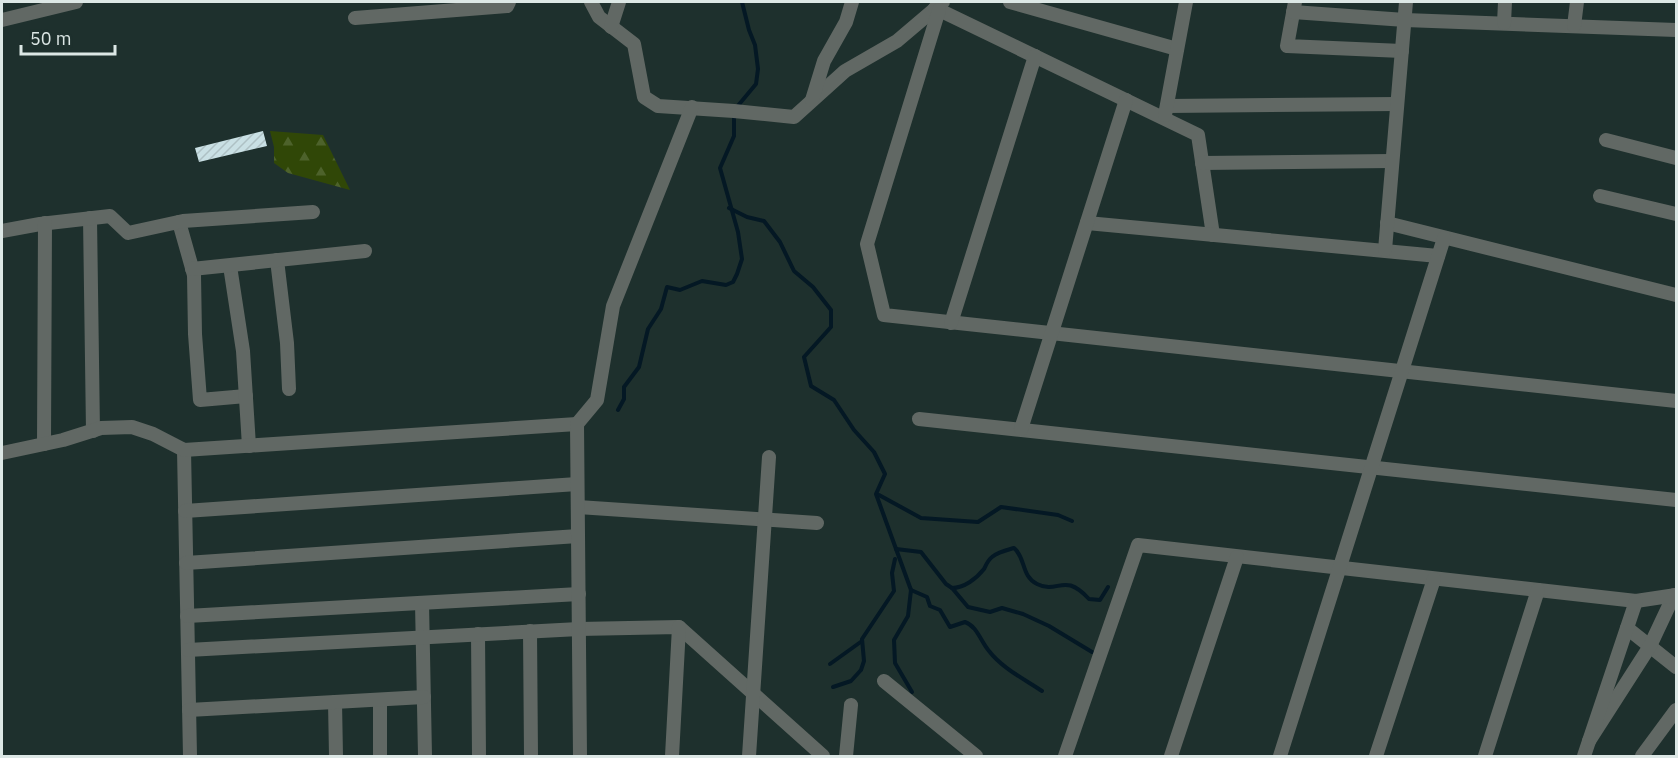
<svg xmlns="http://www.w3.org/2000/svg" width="1678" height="758" viewBox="0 0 1678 758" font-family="'IBM Plex Sans',sans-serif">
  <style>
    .forest { fill: url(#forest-firs) }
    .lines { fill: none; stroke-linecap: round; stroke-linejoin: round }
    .stream { stroke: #041824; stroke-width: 4 }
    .building { fill: url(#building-hatch) }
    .minor { stroke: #616864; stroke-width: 14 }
  </style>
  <defs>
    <pattern id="forest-firs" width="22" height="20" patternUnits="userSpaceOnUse" patternTransform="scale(1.5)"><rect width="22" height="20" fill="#304707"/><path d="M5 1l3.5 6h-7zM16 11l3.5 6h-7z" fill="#4d622b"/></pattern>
    <pattern id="building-hatch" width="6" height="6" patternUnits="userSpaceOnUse" patternTransform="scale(1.5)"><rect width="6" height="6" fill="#c9e0e4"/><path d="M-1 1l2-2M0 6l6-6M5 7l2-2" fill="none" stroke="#aec1c4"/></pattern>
  </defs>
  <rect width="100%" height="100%" fill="#1e302d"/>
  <polygon class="forest" points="270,131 323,135 350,190 288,173 274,163 274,147"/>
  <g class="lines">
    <g class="stream">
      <polyline points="736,108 756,84 758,69 755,45 749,30 742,2"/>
      <path d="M729 208 747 217 764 221 780 242 794 271 813 287 831 310V327L804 357 811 386 834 400 854 430 874 452 885 474 876 494 911 590 927 597 930 606 940 610 950 627 965 622C977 626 981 642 989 651 1002 668 1024 679 1042 691"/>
      <polyline points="618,410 624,399 624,387 639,367 648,329 661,309 667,287 680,290 702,281 726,285 733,282 737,274 742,259 738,232 720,168 734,136 734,115"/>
      <polyline points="879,495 921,518 978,522 1001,507 1058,515 1072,521"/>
      <path d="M896 549 921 552 946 584 952 588C964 588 976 579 984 569 986 565 988 560 992 557 998 552 1007 550 1014 548 1026 558 1021 576 1037 584 1059 595 1063 571 1089 599L1100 600 1108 587"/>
      <polyline points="952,588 968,607 990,612 1002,608 1023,614 1049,626 1092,652"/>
      <polyline points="911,590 908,616 894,640 895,663 912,692"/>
      <polyline points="830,664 862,641"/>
      <polyline points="833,687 851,681 861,670 864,661 862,639 894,591 892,573 895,559"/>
    </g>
  </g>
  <polygon class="building" points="263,131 267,146 199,162 195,148"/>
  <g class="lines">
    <g class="minor">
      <polyline points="591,2 599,17 634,44 644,97 658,106 734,111 794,117 845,71 897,41 943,2"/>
      <polyline points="1010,2 1177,49"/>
      <polyline points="1295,2 1287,46 1402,51"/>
      <polyline points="935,8 1198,135 1213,235"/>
      <polyline points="939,10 867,244 884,315 1676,401"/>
      <polyline points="1293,12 1405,20 1676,30"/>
      <polyline points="355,18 507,6 509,2"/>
      <polyline points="2,20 76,2"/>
      <polyline points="1504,23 1505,2"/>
      <polyline points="1574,26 1577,2"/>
      <polyline points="611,27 619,2"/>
      <polyline points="812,100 824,61 846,22 852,2"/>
      <polyline points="1167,106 1397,104"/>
      <polyline points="1165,115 1186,2"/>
      <polyline points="1606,140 1676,158"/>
      <polyline points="1202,163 1392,161"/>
      <polyline points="1600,196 1676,214"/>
      <polyline points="90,218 93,431"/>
      <polyline points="179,222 194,275 195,334 200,400 246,396"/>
      <polyline points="1087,223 1438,256"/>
      <polyline points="1387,223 1676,295"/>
      <polyline points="2,231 40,224 110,216 128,233 183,221 313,212"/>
      <polyline points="1385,250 1406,2"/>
      <polyline points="277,260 287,343 289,389"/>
      <polyline points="230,266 243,351 249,446"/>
      <polyline points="192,269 365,251"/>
      <polyline points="951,323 1035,56"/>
      <polyline points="919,419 1676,500"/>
      <polyline points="1021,429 1126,100"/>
      <polyline points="44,444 45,223"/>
      <polyline points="184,450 190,756"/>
      <polyline points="2,453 63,440 101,428 132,427 153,434 184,450 577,424"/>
      <polyline points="578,507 817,523"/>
      <polyline points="185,511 577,484"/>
      <polyline points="186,563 578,536"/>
      <polyline points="422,603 425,756"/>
      <polyline points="187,616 579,594"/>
      <polyline points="1627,628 1676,667"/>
      <polyline points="530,631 531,756"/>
      <polyline points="478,634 479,756"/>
      <polyline points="188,650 579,629 679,627 823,756"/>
      <polyline points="884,681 976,756"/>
      <polyline points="380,700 380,756"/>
      <polyline points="335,702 336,756"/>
      <polyline points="189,710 424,697"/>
      <polyline points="1589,741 1650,646 1674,595"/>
      <polyline points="580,756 577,424 597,400 613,306 692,107"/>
      <polyline points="672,756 679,627"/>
      <polyline points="749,756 769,457"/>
      <polyline points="846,756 851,705"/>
      <polyline points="1065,756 1138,545 1636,601 1676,595"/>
      <polyline points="1171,756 1237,557"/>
      <polyline points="1280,756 1444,238"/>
      <polyline points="1376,756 1434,579"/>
      <polyline points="1485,756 1538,590"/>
      <polyline points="1584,756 1636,601"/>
      <polyline points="1642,756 1676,710"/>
    </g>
  </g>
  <rect width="1678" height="758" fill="none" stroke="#dce7e5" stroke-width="6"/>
  <path d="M21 45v9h94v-9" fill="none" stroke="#dce7e5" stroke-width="3"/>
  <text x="30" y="45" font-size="18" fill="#dce7e5" stroke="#1e302d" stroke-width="4.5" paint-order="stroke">50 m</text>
</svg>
